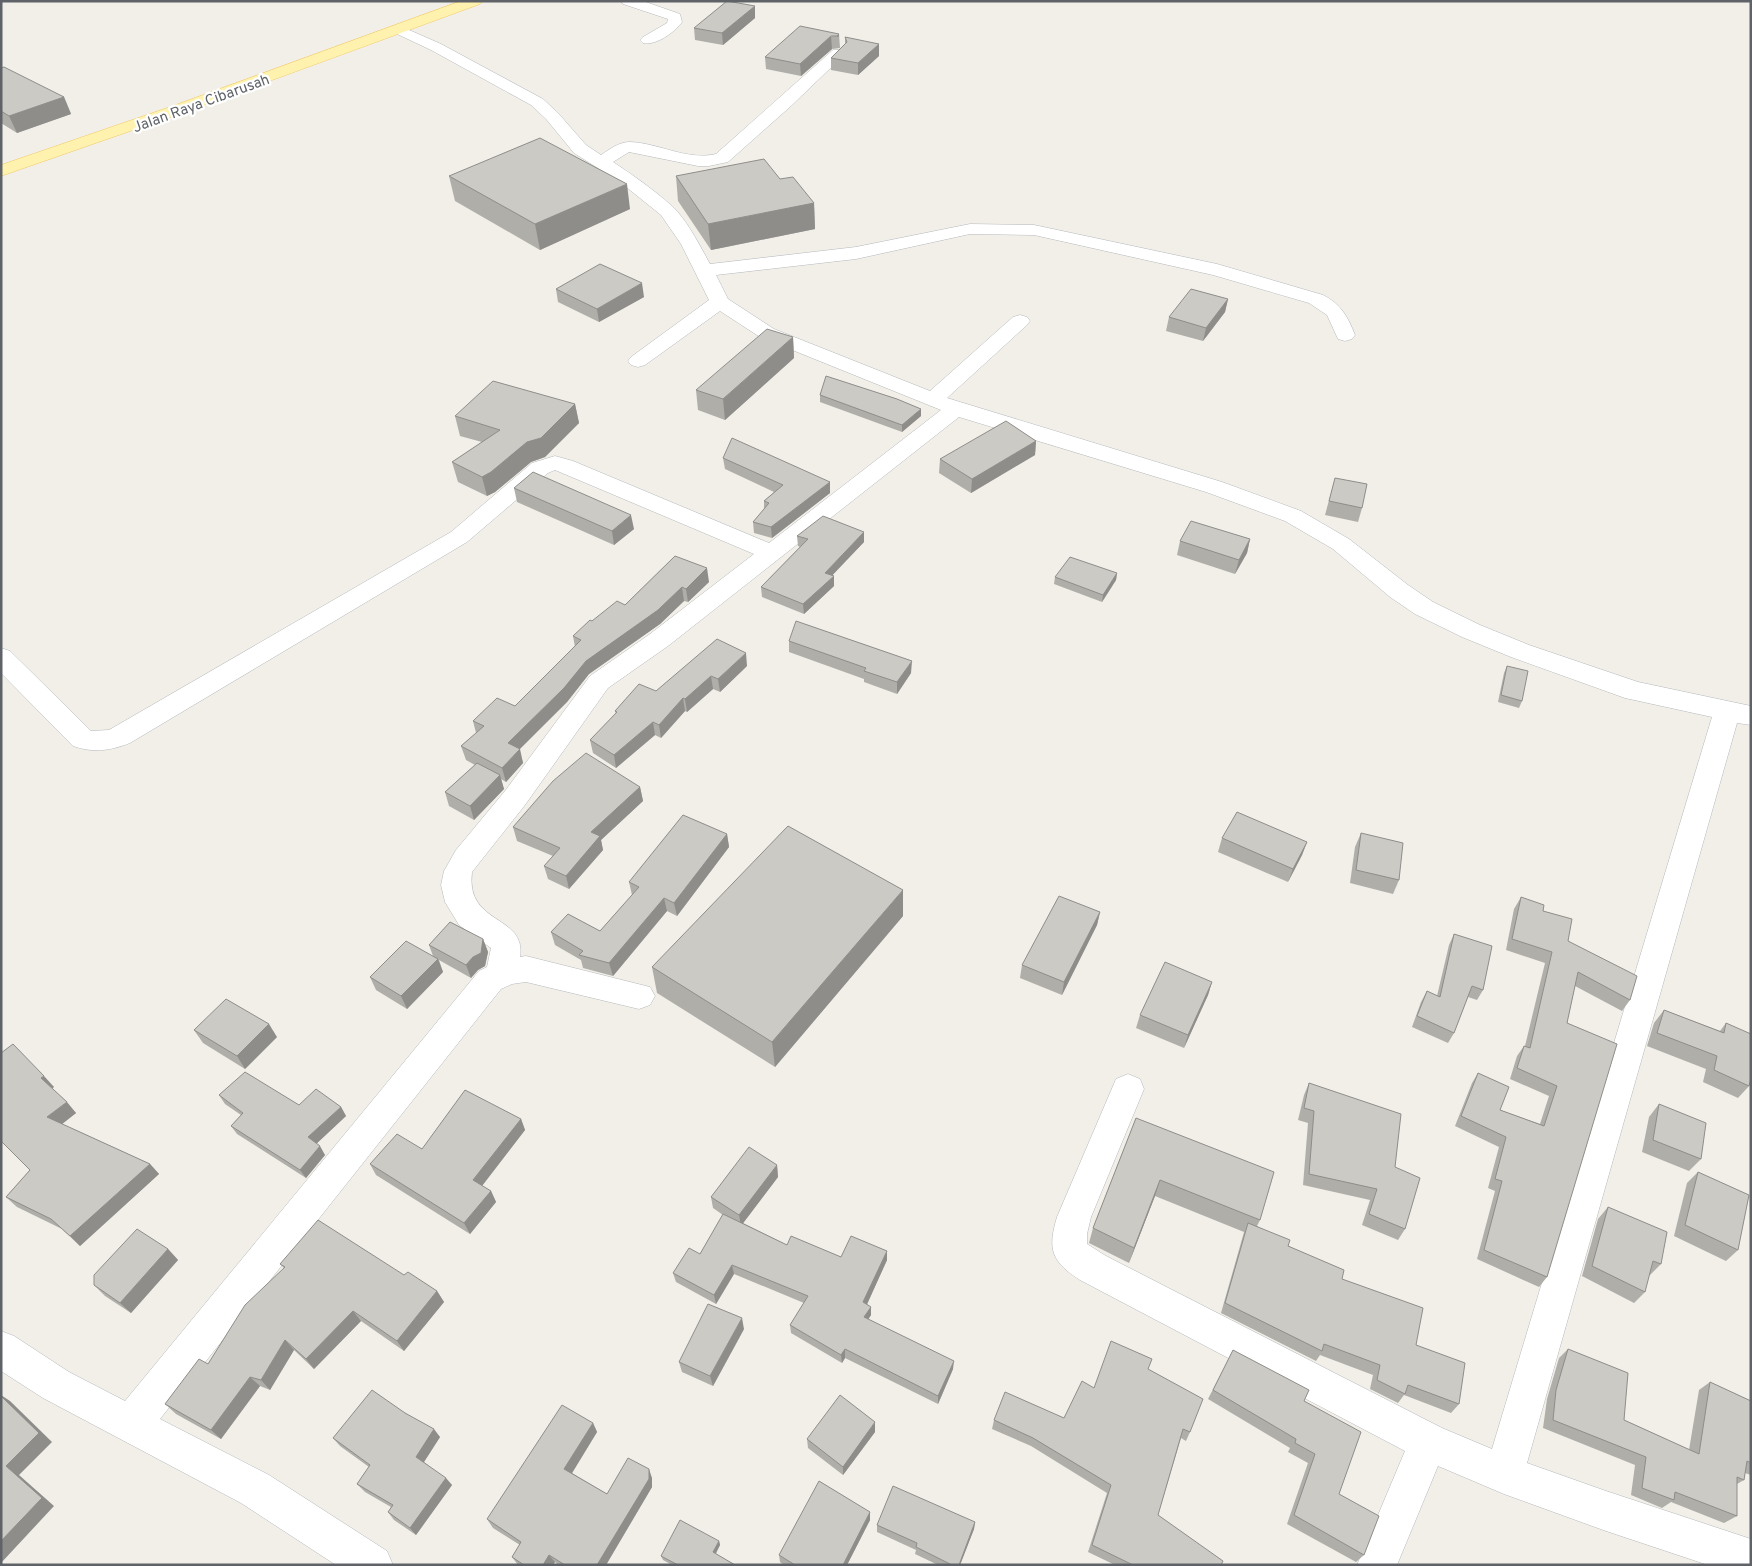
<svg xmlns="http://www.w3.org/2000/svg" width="1752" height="1566" viewBox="0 0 1752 1566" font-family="Overpass,sans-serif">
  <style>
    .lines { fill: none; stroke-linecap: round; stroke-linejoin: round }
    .minor-casing { stroke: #b5b8bc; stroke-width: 1 }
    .major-casing { stroke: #f2c960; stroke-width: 1 }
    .minor { fill: #fff; fill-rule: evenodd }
    .major { fill: #fff2af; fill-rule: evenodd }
    .wall { fill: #afaea9 }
    .shaded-wall { fill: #8f8d8a }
    .building { fill: #cccac5; stroke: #8f8d8a }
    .labels { text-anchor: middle; stroke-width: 4.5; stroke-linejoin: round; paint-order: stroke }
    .far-street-label { font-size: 15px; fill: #5f6368; stroke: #fff }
  </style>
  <rect width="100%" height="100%" fill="#f1efe8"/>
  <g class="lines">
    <defs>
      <g id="minor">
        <path d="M621 1H643L680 14 682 22C675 32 656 46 643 43L640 40 643 37 667 23 668 19 623 4Z"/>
        <path d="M400 26 441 44 543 99 558 113 586 145 601 155C610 149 619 142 630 142 659 143 687 161 716 154L833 50H843L846 53 843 56 791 106 728 162 709 166H698L629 152 613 162C633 175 654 190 672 206 687 220 700 246 710 264L856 247 970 224 1034 225 1217 264 1323 295C1341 304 1348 317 1355 335L1352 339 1345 341 1338 339 1327 315 1309 303 1213 275 1034 235 970 234 856 259 716 275 728 299 774 329 930 391 1013 317 1020 315 1027 317 1030 321 1027 325 947 398 1222 482 1301 511 1349 539 1408 585 1433 602 1480 625 1529 645 1638 682 1751 706V725L1737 723 1527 1463 1606 1491 1751 1539V1565H1708L1606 1531 1504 1494 1438 1466 1397 1565H1357L1405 1451 1080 1280C1052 1262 1047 1250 1057 1217L1116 1079 1128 1074 1140 1079 1144 1089 1091 1217 1087 1234V1244L1106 1256 1442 1428 1492 1449 1712 717 1625 698 1511 657 1462 637 1415 614 1390 597 1333 549 1285 521 1206 492 959 417 668 646 608 688 525 805 472 872C465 926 527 914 520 957L526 956 650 987 655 996 650 1005 639 1009 526 982 512 984 501 989 160 1419 269 1475 387 1551 393 1565H336L241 1503 43 1398 1 1371V1331L14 1336 69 1372 125 1401 479 971 487 967 491 948 459 925 445 902 441 885 444 871 456 850 505 791 590 676 650 634 754 554 555 470 548 473 467 542 130 743C109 751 94 753 73 746L1 673V648L10 651 91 731 109 730 451 532 532 463 555 456 573 461 769 543 941 410 760 337 720 311 645 365 638 367 631 365 628 361 631 357 709 300 681 244 661 215 620 182 574 153 546 119 531 105 431 50 395 33 393 30 395 27Z"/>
      </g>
      <polygon id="major" points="461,1 482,1 480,4 182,113 1,176 1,165 170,107"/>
    </defs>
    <use href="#minor" class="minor-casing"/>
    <use href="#major" class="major-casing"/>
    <use href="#minor" class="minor"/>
    <use href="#major" class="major"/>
  </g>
  <g class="wall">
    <polygon points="755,6 755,18 723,45 695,40 694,28"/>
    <polygon points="839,34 840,48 832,49 801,76 766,69 765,57"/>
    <polygon points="845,37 879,56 858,75 831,70 831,58 845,44"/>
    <polygon points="1,68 64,97 71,114 17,133 1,123"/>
    <polygon points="449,176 630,209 540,250 455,201"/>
    <polygon points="676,176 780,179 814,203 815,229 711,250 678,201"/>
    <polygon points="556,289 644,297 599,322 558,302"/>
    <polygon points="1228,299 1225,312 1203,341 1166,331 1169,317"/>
    <polygon points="793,337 794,358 725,420 698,410 696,390"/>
    <polygon points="820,395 921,409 921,416 902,432 820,402"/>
    <polygon points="575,404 579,423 545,457 531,462 495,492 487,496 458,482 452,462 482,442 460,436 455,416"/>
    <polygon points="1036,441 1035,455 971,493 939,473 940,459"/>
    <polygon points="723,458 830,482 830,493 772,538 754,533 753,522 764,509 764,501 774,492 725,469"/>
    <polygon points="1335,478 1362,508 1358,522 1325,515"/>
    <polygon points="514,488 634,529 614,545 517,502"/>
    <polygon points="864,532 864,542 832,575 834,586 804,614 762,597 761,587 800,547 798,546 797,536"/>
    <polygon points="1250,539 1247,553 1235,574 1177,555 1180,541"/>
    <polygon points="675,556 709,582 688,602 684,601 660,624 589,674 567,702 519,749 523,763 506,782 501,779 504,789 474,820 449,806 445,792 475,765 466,760 461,746 476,733 473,721 515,706 575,647 573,636 592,621 625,605"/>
    <polygon points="1117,573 1116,580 1102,602 1054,584 1055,577"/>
    <polygon points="789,641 911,673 897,694 864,682 864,679 789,652"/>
    <polygon points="747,666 720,692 713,689 687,712 685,711 661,738 655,735 616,768 593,753 590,740 616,714 615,711 656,691"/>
    <polygon points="1507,666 1522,701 1519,708 1498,702 1504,673"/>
    <polygon points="640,787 643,801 601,840 603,850 569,889 548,879 544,866 553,856 517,841 513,827"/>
    <polygon points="1361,833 1399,880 1393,894 1350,883 1355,847"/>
    <polygon points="727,834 729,847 677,916 667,911 613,976 583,968 581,960 555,945 551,932 600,931 632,895 629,882"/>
    <polygon points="1222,838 1307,842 1302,855 1288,882 1218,852"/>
    <polygon points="1521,897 1543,911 1568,941 1630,1000 1622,1011 1575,986 1567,1023 1547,1277 1539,1287 1477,1259 1495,1191 1488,1188 1499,1147 1455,1126 1472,1083 1478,1073 1500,1110 1540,1124 1549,1096 1510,1079 1517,1056 1524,1046 1525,1046 1545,963 1506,950 1514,909"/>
    <polygon points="1100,912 1097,925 1062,995 1020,978 1022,965"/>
    <polygon points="903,916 775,1067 657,993 652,967"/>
    <polygon points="1454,934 1483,990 1477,1000 1468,997 1454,1033 1448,1043 1412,1027 1421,1002 1427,991 1437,996 1449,945"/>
    <polygon points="483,939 488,952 485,966 478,970 471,978 439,960 443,972 407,1009 376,990 370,977 433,956 429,945"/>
    <polygon points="1212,982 1208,995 1184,1048 1136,1028 1140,1015"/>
    <polygon points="1664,1010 1720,1031 1726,1023 1749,1086 1738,1098 1703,1082 1706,1069 1647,1046 1654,1023"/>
    <polygon points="194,1030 277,1037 245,1069 203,1043"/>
    <polygon points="1,1053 54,1087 52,1088 76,1113 62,1124 150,1164 159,1174 80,1246 62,1229 17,1207 6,1197 30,1170"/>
    <polygon points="1309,1083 1395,1167 1405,1229 1398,1240 1362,1225 1370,1200 1303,1185 1308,1123 1298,1120 1304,1095"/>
    <polygon points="219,1095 299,1105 341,1107 346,1116 316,1144 325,1155 306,1178 237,1134 231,1126 241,1115 225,1104"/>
    <polygon points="1659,1104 1701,1159 1689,1171 1642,1152 1649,1117"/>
    <polygon points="1136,1118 1260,1220 1257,1226 1342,1279 1416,1345 1459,1404 1451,1413 1404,1395 1398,1403 1370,1389 1373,1375 1320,1355 1316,1361 1221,1313 1244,1232 1155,1196 1129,1263 1089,1243 1093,1228"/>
    <polygon points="521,1119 525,1130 482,1186 491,1191 496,1202 470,1234 376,1175 370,1164"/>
    <polygon points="777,1165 778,1177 743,1223 787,1245 841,1257 887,1251 887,1260 867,1304 871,1307 871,1315 868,1319 953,1369 938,1404 845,1358 842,1363 791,1333 790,1325 804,1303 734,1274 716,1304 676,1282 673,1273 700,1254 723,1215 713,1208 711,1197"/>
    <polygon points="1698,1172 1738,1250 1726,1261 1674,1236 1687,1183"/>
    <polygon points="1608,1207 1661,1264 1650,1275 1649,1275 1645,1292 1634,1303 1582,1276 1598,1219"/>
    <polygon points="168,1249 178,1260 131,1313 105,1296 94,1285"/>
    <polygon points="280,1264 404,1275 437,1291 444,1302 404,1351 361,1321 314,1369 294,1350 270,1390 260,1386 221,1439 176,1414 165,1404 208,1364 284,1268"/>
    <polygon points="744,1329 713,1386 682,1372 679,1362"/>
    <polygon points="1568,1349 1624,1420 1689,1450 1699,1390 1710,1382 1751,1401 1751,1475 1745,1473 1744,1480 1737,1484 1737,1516 1724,1523 1671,1502 1662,1508 1631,1495 1635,1465 1543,1428 1547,1399 1559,1358"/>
    <polygon points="1233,1350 1304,1401 1339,1494 1364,1555 1356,1562 1287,1524 1308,1463 1288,1452 1290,1448 1208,1399"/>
    <polygon points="1148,1369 1190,1432 1186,1441 1181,1438 1158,1515 1221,1565 1115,1565 1088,1552 1107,1493 1031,1446 992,1429 994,1420 1064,1418 1094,1388"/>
    <polygon points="405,1413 440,1437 424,1462 452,1485 416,1535 394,1520 388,1512 391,1507 365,1492 357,1484 369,1467 340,1446 333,1438"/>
    <polygon points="593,1423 597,1432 572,1473 607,1494 652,1478 652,1487 606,1565 558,1565 555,1562 553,1565 518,1565 512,1557 520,1545 493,1528 487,1519"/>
    <polygon points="875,1432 843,1475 808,1448 807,1439"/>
    <polygon points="870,1512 870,1520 847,1565 784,1565 780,1562 779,1555"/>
    <polygon points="975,1522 974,1529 960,1565 938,1565 915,1554 916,1550 877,1532 877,1525"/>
    <polygon points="719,1541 720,1545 716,1554 736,1565 672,1565 663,1560 661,1556"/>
  </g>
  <g class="shaded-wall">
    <polygon points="755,6 755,18 723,45 722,33"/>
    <polygon points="831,36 832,49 801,76 800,64"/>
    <polygon points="879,44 879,56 858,75 858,63"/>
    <polygon points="64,97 71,114 17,133 9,116"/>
    <polygon points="627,184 630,209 540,250 535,224"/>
    <polygon points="814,203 815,229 711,250 708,224"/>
    <polygon points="642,283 644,297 599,322 597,309"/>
    <polygon points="1228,299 1225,312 1203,341 1206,328"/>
    <polygon points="793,337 794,358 725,420 723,399"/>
    <polygon points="575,404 579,423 545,457 531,462 495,492 487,496 482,477"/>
    <polygon points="921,409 921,416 902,432 902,425"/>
    <polygon points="1036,441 1035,455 971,493 972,479"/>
    <polygon points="830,482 830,493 772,538 771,527"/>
    <polygon points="631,515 634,529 614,545 612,531"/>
    <polygon points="864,532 864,542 826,582 825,573"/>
    <polygon points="1250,539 1247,553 1235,574 1239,560"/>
    <polygon points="707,568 709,582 688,602 686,589"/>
    <polygon points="1117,573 1116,580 1102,602 1103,595"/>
    <polygon points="834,576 834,586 804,614 803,604"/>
    <polygon points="682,587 684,601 660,624 589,674 567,702 512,757 508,743 586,661"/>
    <polygon points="746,653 747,666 720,692 718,679"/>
    <polygon points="912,661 911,673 897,694 897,682"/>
    <polygon points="711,676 713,689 687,712 685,699"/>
    <polygon points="683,698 685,711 661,738 659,725"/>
    <polygon points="653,722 655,735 616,768 614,755"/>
    <polygon points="520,749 523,763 506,782 502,768"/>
    <polygon points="500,775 504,789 474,820 470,806"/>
    <polygon points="640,787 643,801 601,840 603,850 569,889 566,876 591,832"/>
    <polygon points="727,834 729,847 677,916 674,903"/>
    <polygon points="1307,842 1302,855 1288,882 1293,869"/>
    <polygon points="903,890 903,916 775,1067 772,1042"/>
    <polygon points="664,898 667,911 613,976 609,963"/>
    <polygon points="1100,912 1097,925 1062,995 1064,982"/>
    <polygon points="483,939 488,952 485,966 478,970 471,978 466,965"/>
    <polygon points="438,959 443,972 407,1009 401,996"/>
    <polygon points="1212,982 1208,995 1184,1048 1188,1035"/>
    <polygon points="269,1024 277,1037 245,1069 237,1056"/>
    <polygon points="44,1076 54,1087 51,1089 41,1078"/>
    <polygon points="67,1102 76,1113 57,1128 47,1117"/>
    <polygon points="341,1107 346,1116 314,1146 308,1137"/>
    <polygon points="521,1119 525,1130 478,1191 473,1180"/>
    <polygon points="320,1146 325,1155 306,1178 300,1170"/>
    <polygon points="150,1164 159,1174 80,1246 70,1236"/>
    <polygon points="777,1165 778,1177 741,1226 739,1215"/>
    <polygon points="1160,1180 1155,1196 1129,1263 1134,1248"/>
    <polygon points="491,1191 496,1202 470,1234 464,1223"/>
    <polygon points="168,1249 178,1260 131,1313 120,1303"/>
    <polygon points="887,1251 887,1260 864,1311 863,1302"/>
    <polygon points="732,1265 734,1274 716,1304 714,1295"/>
    <polygon points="437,1291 444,1302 404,1351 397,1341"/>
    <polygon points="871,1307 871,1315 864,1326 864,1317"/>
    <polygon points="353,1311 361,1321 314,1369 306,1359"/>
    <polygon points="742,1318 744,1329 713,1386 710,1376"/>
    <polygon points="285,1340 294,1350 270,1390 261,1380"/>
    <polygon points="845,1349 845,1358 842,1363 841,1355"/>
    <polygon points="954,1361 953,1369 938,1404 938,1396"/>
    <polygon points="250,1377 260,1386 221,1439 211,1430"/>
    <polygon points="1,1395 10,1401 52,1442 19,1475 54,1506 1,1563 1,1541 6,1466"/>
    <polygon points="875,1422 875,1432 843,1475 843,1467"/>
    <polygon points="593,1423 597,1432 569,1478 564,1469"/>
    <polygon points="434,1429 440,1437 422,1465 416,1457"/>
    <polygon points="649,1469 652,1478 652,1487 606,1565 597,1565"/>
    <polygon points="446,1478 452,1485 416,1535 410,1528"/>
    <polygon points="870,1512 870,1520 847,1565 843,1565"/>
    <polygon points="975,1522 974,1529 960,1565 959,1565"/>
    <polygon points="719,1541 720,1545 714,1556 713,1552"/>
    <polygon points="549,1555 555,1562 553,1565 543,1565"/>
  </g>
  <g class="building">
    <polygon points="727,1 755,6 722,33 694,28"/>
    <polygon points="800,26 839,34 837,36 839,36 831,36 800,64 765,57"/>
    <polygon points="845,37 879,44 858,63 831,58 847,42"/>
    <polygon points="4,67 64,97 9,116 1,111 1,68"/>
    <polygon points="540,138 627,184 535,224 449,176"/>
    <polygon points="764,159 780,179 793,177 814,203 708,224 676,176"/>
    <polygon points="600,264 642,283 597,309 556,289"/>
    <polygon points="1191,289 1228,299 1206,328 1169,317"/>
    <polygon points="767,329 793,337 723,399 696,390"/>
    <polygon points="826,376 897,399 921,409 902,425 820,395"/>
    <polygon points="493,381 575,404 541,438 527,442 491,472 482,477 452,462 500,430 455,416"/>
    <polygon points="1006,421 1036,441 972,479 940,459"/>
    <polygon points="732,438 830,482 771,527 753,522 769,503 764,501 783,485 723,458"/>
    <polygon points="533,472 631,515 612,531 514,488"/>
    <polygon points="1335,478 1367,484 1362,508 1329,501"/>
    <polygon points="823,516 864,532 825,573 834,576 803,604 761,587 808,539 797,536"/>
    <polygon points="1191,521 1250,539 1239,560 1180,541"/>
    <polygon points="675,556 707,568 686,589 682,587 658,610 586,661 564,688 508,743 520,749 502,768 461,746 484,726 473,721 497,698 515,706 581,640 573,636 590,620 592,621 617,601 625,605"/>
    <polygon points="1070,557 1117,573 1103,595 1055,577"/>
    <polygon points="796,621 912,661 897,682 864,671 866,668 789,641"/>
    <polygon points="717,639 746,653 718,679 711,676 685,699 683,698 659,725 653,722 614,755 590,740 617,712 615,711 639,684 656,691"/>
    <polygon points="1507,666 1528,671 1522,701 1501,695"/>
    <polygon points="586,753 640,787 591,832 600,836 566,876 544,866 560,848 513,827 553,781"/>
    <polygon points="477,763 500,775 470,806 445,792"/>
    <polygon points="1237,812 1307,842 1293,869 1222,838"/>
    <polygon points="683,815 727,834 674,903 664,898 609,963 579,955 583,951 551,932 568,914 600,931 639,887 629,882"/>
    <polygon points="788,826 903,890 772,1042 652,967"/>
    <polygon points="1361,833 1403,843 1399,880 1356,870"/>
    <polygon points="1059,896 1100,912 1064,982 1022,965"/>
    <polygon points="1521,897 1544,905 1543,911 1572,919 1568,941 1637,976 1630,1000 1578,972 1567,1023 1617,1044 1547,1277 1484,1250 1502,1181 1495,1179 1506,1137 1461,1116 1478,1073 1509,1087 1500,1110 1544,1126 1557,1086 1517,1068 1524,1046 1530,1048 1552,952 1512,939"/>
    <polygon points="450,922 483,939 481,953 473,957 466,965 429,945"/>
    <polygon points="1454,934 1492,946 1483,990 1472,986 1454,1033 1417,1016 1427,991 1440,997"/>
    <polygon points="406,941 438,959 401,996 370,977"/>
    <polygon points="1165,962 1212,982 1188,1035 1140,1015"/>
    <polygon points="226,999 269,1024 237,1056 194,1030"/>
    <polygon points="1664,1010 1724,1033 1726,1023 1751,1034 1751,1079 1749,1086 1714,1070 1717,1056 1657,1033"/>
    <polygon points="13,1044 44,1076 41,1078 67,1102 47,1117 150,1164 70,1236 51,1219 6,1197 30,1170 1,1141 1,1053"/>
    <polygon points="245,1072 299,1105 316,1089 341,1107 308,1137 320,1146 300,1170 231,1126 243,1113 219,1095"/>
    <polygon points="1309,1083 1401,1114 1395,1167 1420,1178 1405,1229 1369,1214 1377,1189 1309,1174 1314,1111 1304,1108"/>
    <polygon points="465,1090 521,1119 473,1180 491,1191 464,1223 370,1164 397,1134 422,1149"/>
    <polygon points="1659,1104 1706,1123 1701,1159 1653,1140"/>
    <polygon points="1136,1118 1274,1172 1260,1220 1160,1180 1134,1248 1093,1228"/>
    <polygon points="749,1147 777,1165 739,1215 711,1197"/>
    <polygon points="1698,1172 1749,1195 1738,1250 1685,1225"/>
    <polygon points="1608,1207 1667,1232 1661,1264 1653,1261 1645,1292 1592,1266"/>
    <polygon points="723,1214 787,1245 791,1236 841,1257 851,1236 887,1251 863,1302 871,1307 864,1317 954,1361 938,1396 845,1349 841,1355 790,1325 808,1296 732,1265 714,1295 673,1273 689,1248 700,1254"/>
    <polygon points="318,1220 404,1275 408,1272 437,1291 397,1341 353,1311 306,1359 285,1340 261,1380 250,1377 211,1430 165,1404 199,1359 208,1364 245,1305 285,1267 280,1264"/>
    <polygon points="1248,1223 1290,1240 1288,1246 1344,1270 1342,1279 1423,1308 1416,1345 1465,1363 1459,1404 1408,1385 1405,1394 1377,1380 1380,1365 1324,1344 1322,1351 1225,1303"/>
    <polygon points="137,1229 168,1249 120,1303 94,1285 94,1275"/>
    <polygon points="708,1304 742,1318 710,1376 679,1362"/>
    <polygon points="1111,1341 1152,1359 1148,1369 1203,1399 1190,1432 1183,1429 1158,1515 1223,1561 1221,1565 1133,1565 1092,1545 1111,1485 1033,1438 994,1420 1005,1392 1064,1418 1082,1381 1094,1388"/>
    <polygon points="1568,1349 1628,1373 1624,1420 1699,1454 1710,1382 1751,1401 1751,1463 1747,1461 1744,1480 1737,1477 1737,1516 1675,1492 1674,1500 1642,1488 1646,1457 1553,1420 1556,1390"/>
    <polygon points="1233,1350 1309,1390 1304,1401 1361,1432 1339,1494 1379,1516 1364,1555 1294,1515 1315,1454 1295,1443 1296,1439 1213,1390"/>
    <polygon points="372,1390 405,1413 434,1429 416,1457 446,1478 410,1528 388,1512 393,1505 357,1484 370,1465 333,1438"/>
    <polygon points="840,1395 875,1422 843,1467 807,1439"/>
    <polygon points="1,1396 39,1433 6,1466 42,1498 1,1541"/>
    <polygon points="562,1405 593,1423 564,1469 607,1494 628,1458 649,1469 649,1479 597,1565 565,1565 549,1555 543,1565 524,1565 512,1557 521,1542 487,1519"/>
    <polygon points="819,1481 870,1512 843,1565 795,1565 779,1555"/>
    <polygon points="893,1486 975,1522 959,1565 952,1565 916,1547 917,1543 877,1525"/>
    <polygon points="680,1520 719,1541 713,1552 735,1565 678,1565 661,1556"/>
  </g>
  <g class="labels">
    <g class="far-street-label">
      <text transform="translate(201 103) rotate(-20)" y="5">Jalan Raya Cibarusah</text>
    </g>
  </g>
  <rect width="1752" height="1566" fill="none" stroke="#5f6368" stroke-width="5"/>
</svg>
